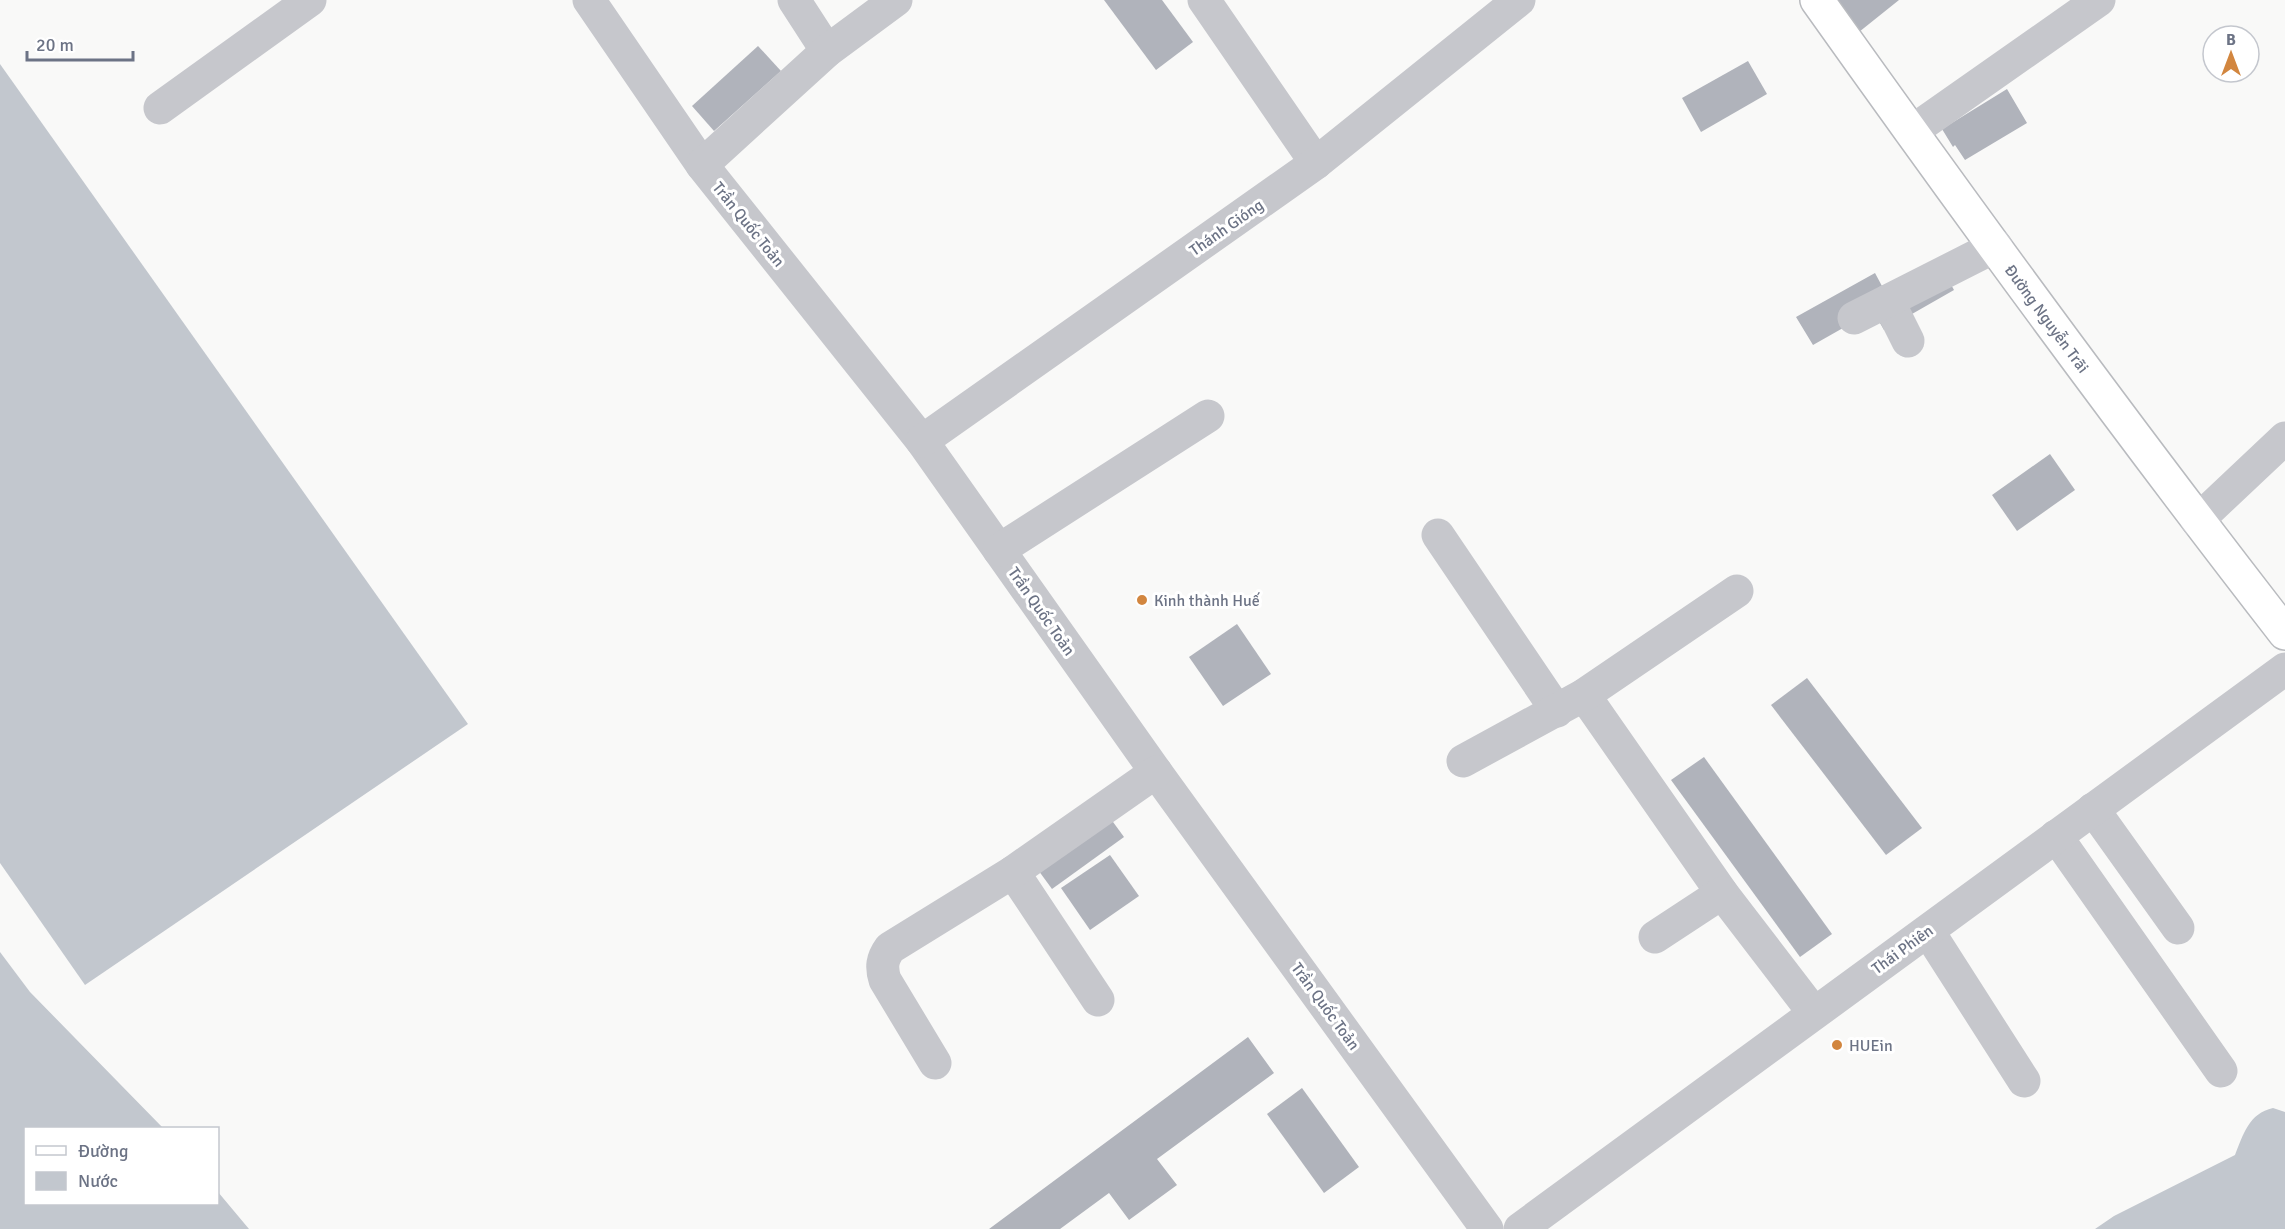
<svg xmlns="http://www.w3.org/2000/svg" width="2285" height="1229" viewBox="0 0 2285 1229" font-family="Signika,sans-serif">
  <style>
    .water { fill: #c2c7ce }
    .building { fill: #b0b3bb }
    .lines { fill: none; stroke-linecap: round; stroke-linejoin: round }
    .major-casing { stroke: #b9bbbf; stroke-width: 36 }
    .minor { stroke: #c6c7cc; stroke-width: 33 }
    .major { stroke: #fff; stroke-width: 33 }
    .poi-dot { fill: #d2863f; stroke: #fff; stroke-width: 2 }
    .labels { text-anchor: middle; stroke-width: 6; stroke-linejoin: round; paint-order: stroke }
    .street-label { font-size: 16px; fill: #6c7385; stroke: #fff }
    .poi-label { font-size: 16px; fill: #6c7385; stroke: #fff; text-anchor: start }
  </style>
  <rect width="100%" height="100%" fill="#f9f9f8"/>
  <g class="water">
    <polygon points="0,64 468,724 85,985 0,863"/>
    <polygon points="0,952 30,992 163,1128 26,1128 26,1204 218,1204 218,1192 249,1229 0,1229"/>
    <path d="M2273 1108 2285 1112V1229H2095L2114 1216 2235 1155C2243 1135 2249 1113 2273 1108Z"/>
  </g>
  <g class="building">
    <polygon points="1104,0 1162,0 1193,42 1156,70"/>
    <polygon points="1836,0 1899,0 1859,32"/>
    <polygon points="758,46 781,71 714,131 692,106"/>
    <polygon points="1748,61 1767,94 1701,132 1682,98"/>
    <polygon points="2007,89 2027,123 1965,160 1955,145 1953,147 1942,129"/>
    <polygon points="1943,270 1954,290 1884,330 1873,311 1813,345 1796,317 1875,273 1890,301"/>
    <polygon points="2050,454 2075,490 2017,531 1992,495"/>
    <polygon points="1237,624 1271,674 1223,706 1189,657"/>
    <polygon points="1807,678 1922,828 1886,855 1771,705"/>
    <polygon points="1704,757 1832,934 1800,957 1671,780"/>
    <polygon points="1105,811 1124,837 1052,889 1033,863"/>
    <polygon points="1110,855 1139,896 1090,930 1061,888"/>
    <polygon points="1248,1037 1274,1073 1157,1159 1177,1185 1129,1220 1109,1193 1060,1229 989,1229"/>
    <polygon points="1302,1088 1359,1167 1324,1193 1267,1114"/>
  </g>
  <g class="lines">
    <defs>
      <g id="major">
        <path id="s1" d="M1817 0C1969 214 2124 426 2285 633"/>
      </g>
    </defs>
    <use href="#major" class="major-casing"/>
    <g class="minor">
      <polyline points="589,0 702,165 922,441 1156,772 1487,1229"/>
      <polyline points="794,0 827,51"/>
      <polyline points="1204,0 1316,163"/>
      <polyline points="160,108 310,0"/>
      <polyline points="1911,132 2099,0"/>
      <polyline points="702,165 827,51 896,0"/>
      <polyline points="1888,301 1908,341"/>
      <polyline points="1854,318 1996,246"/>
      <polyline points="922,441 1316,163 1519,0"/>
      <polyline points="2197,521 2285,438"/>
      <polyline points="1438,535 1557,711"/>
      <polyline points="999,550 1208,416"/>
      <polyline points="1584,695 1722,893 1814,1013"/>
      <polyline points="1463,761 1584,695 1737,591"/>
      <polyline points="2093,809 2178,928"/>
      <polyline points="2056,836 2221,1071"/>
      <polyline points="1013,872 1098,1000"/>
      <polyline points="1928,931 2024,1081"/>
      <polyline points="1655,937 1722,893"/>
      <path d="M935 1063 885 980C881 967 882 959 890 948L1013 872 1156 772"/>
      <polyline points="1520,1229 2285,669"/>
    </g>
    <use href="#major" class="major"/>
  </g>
  <g class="poi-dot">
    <circle cx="1142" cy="600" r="6"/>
    <circle cx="1837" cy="1045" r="6"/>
  </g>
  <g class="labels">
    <g class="street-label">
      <text transform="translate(749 224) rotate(51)" y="6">Trần Quốc Toản</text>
      <text transform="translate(1226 227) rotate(-35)" y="6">Thánh Gióng</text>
      <text dy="6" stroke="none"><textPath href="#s1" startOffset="393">Đường Nguyễn Trãi</textPath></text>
      <text transform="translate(1042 611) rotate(55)" y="6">Trần Quốc Toản</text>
      <text transform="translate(1902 949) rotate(-36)" y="6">Thái Phiên</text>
      <text transform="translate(1326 1006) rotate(54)" y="6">Trần Quốc Toản</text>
    </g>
    <g class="poi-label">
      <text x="1154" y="606">Kinh thành Huế</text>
      <text x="1849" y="1051">HUEin</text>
    </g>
  </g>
  <rect x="24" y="1127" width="195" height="78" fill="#ffffff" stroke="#c4c7ce" stroke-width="1.5"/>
  <rect x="36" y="1146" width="30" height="9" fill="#ffffff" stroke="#c4c7ce" stroke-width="1.5"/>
  <text x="78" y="1157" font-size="18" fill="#6c7385">Đường</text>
  <rect x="36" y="1172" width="30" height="18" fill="#c2c7ce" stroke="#c4c7ce" stroke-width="1.5"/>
  <text x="78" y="1187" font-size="18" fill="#6c7385">Nước</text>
  <g transform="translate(2231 54)"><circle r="28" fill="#ffffff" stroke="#c4c7ce" stroke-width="1.5"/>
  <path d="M0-4.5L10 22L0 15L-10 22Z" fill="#d2863f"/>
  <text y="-9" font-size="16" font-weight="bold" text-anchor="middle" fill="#6c7385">B</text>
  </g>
  <path d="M27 51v9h106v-9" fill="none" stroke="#6c7385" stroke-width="3"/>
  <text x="36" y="51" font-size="18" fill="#6c7385" stroke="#ffffff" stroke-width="4.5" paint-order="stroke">20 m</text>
</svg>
